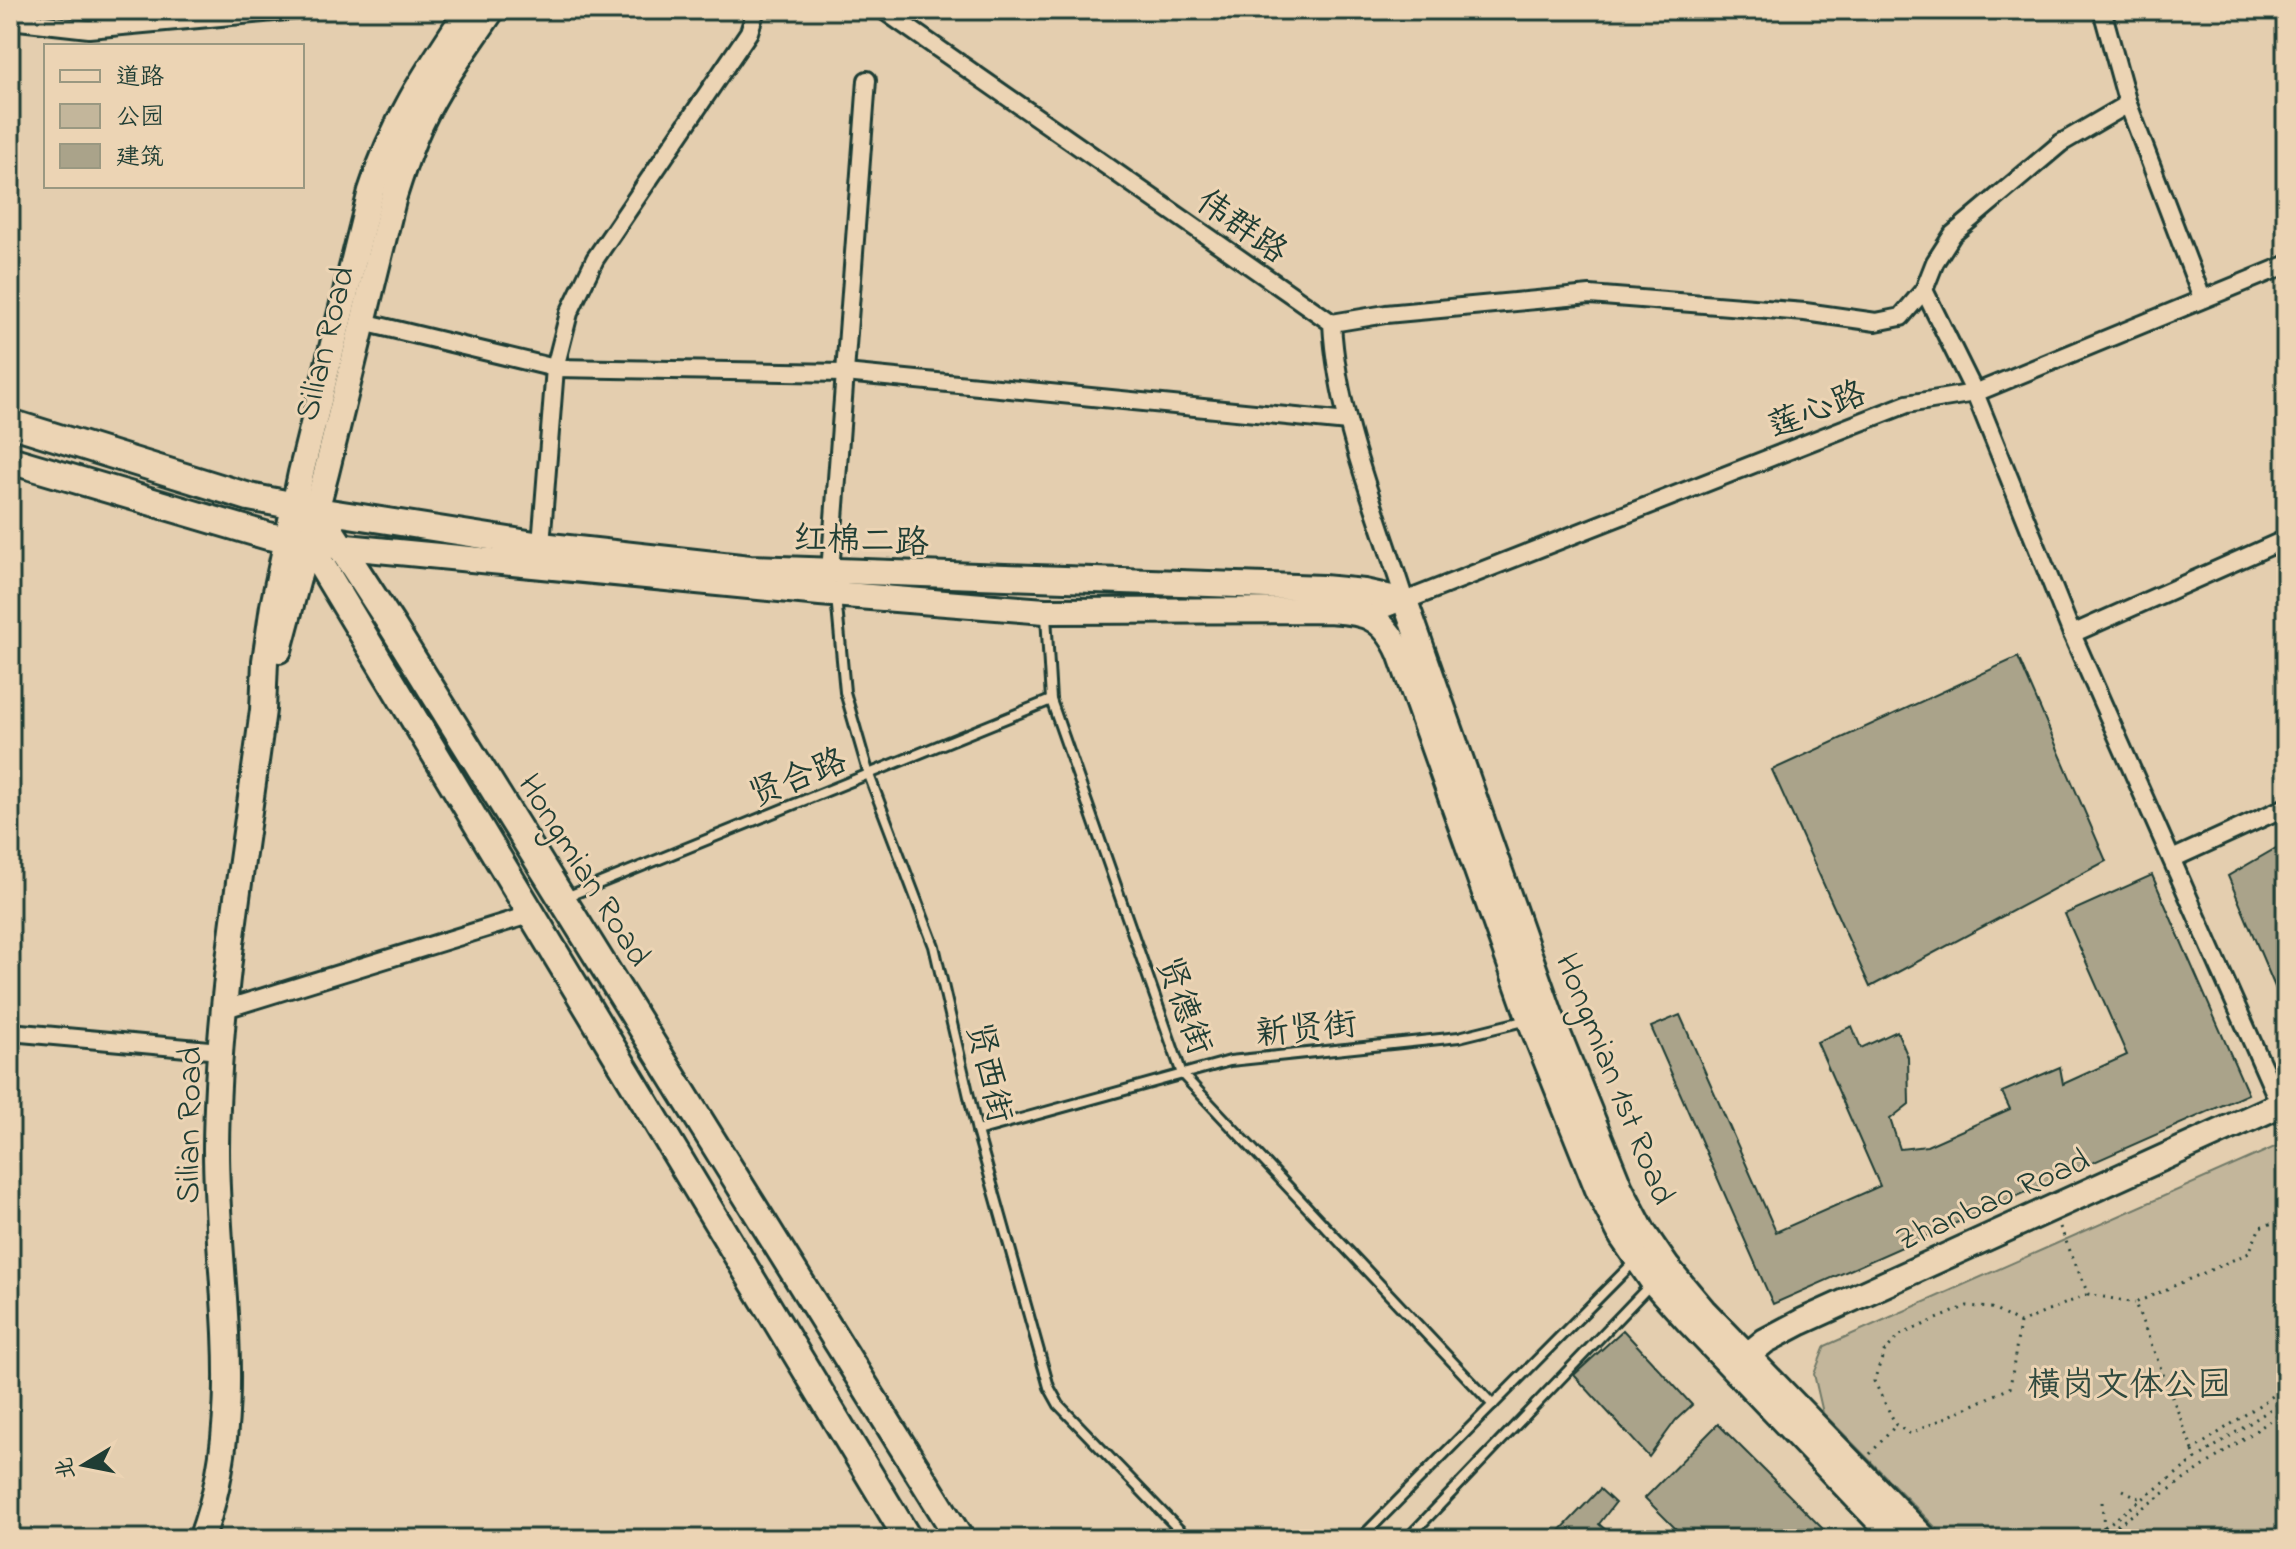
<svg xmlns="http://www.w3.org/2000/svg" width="2296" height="1549" viewBox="0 0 2296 1549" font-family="'Indie Flower','LXGW WenKai TC',sans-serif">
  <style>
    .green { fill: #c3b69b; stroke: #717a68; stroke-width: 2 }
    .building { fill: #aaa38a; stroke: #1f3d34; stroke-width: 2 }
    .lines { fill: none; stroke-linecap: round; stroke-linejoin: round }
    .lane-casing { stroke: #1f3d34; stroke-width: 14 }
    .street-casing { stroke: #1f3d34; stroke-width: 22 }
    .secondary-casing { stroke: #1f3d34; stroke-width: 30 }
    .primary-casing { stroke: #1f3d34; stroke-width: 32 }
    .path { stroke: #1f3d34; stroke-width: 3; stroke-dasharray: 2 6; stroke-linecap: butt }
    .lane { stroke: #ecd4b4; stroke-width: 8 }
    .street { stroke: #ecd4b4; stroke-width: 16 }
    .secondary { stroke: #ecd4b4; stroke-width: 24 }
    .primary { stroke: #ecd4b4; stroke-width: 26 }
    .labels { text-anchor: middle; stroke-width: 6; stroke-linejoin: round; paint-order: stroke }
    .street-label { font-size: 34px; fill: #1f3d34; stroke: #ecd4b4 }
    .park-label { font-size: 34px; fill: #2f493e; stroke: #ecd4b4 }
  </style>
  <rect width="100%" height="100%" fill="#e4ceaf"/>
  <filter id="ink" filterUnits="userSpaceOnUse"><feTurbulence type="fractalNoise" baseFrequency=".0125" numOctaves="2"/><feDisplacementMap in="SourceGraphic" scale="16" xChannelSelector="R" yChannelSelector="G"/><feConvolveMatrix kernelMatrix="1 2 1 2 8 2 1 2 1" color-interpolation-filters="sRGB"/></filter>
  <g filter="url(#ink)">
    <polygon class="green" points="2286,1142 2286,1539 1947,1539 1823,1413 1814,1374 1825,1346"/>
    <g class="building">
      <polygon points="2018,657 2106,861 1870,987 1772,770"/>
      <polygon points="2278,847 2286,869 2286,1013 2228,876"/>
      <polygon points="2152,875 2248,1094 1773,1304 1651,1027 1680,1015 1776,1232 1880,1186 1817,1042 1852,1026 1861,1048 1897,1031 1908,1057 1909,1104 1890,1119 1900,1149 1927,1146 2010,1109 2002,1092 2060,1067 2063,1084 2127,1055 2065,914"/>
      <polygon points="1623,1330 1692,1405 1676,1420 1649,1457 1574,1375"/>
      <polygon points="1718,1424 1833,1539 1686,1539 1645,1498"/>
      <polygon points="1600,1489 1615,1503 1599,1524 1616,1539 1552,1539"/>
    </g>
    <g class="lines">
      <defs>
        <g id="lane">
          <polyline points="836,596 845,692 869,775 934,946 977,1131 1049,1387 1059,1405 1188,1539"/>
          <polyline points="1046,615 1051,700 1182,1074 1493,1405"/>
          <polyline points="566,897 1051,700"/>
          <polyline points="977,1131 1230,1061 1459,1037 1528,1020"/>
          <polyline points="1360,1539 1635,1261"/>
          <polyline points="1407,1539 1650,1285"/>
        </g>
        <g id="street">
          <path d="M883 10 1332 323C1337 418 1377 511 1405 601"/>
          <polyline points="2102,10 2128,104 2202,298"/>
          <polyline points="10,20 89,29 298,10"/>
          <polyline points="1924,290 1975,393 2072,634 2280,1105"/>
          <polyline points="363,322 555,368 845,373 1348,422"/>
          <polyline points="1332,323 1386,314 1590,295 1805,312 1876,322 1901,317 1924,290 1935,262 1953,234 2061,143 2128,104"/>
          <polyline points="541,545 555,368 569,313 595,259 749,32 756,10"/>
          <polyline points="830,572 867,80"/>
          <polyline points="1369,615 1907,404 1975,393 2286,265"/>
          <polyline points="2072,634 2286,539"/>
          <polyline points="2172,859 2286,807"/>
          <polyline points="225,1009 532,914"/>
          <polyline points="10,1032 220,1051"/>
        </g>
        <g id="secondary">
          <polyline points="317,510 541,545 750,568 1323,588 1364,592 1405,601 1550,1014 1620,1188 1643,1232 1667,1267 1703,1310 1925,1539"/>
          <path d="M326 545 820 593 1045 611 1323 610C1363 611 1383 615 1400 653L1530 1020 1599 1192 1622 1237 1653 1282 1688 1321 1896 1539"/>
          <path d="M279 650 326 473 394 196C402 171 410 145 422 121 441 81 468 46 492 10"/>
          <polyline points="1737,1364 1765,1341 1801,1322 2286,1102"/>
          <path d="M201 1539C249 1411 216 1281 216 1149 217 1003 244 856 263 710L265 661 273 606 301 473 371 191C393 121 428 70 468 10"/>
        </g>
        <g id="primary">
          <polyline points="10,423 249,497 317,510 391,624 960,1539"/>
          <polyline points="10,460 268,536 308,543 908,1539"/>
        </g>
      </defs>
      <use href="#lane" class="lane-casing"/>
      <use href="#street" class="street-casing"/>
      <use href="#secondary" class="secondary-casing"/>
      <use href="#primary" class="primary-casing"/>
      <g class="path">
        <polyline points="2286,1219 2260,1227 2249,1253 2135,1303 2193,1450 2286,1387"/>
        <polyline points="2060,1227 2088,1294 2135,1303"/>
        <polyline points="2020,1323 2010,1388 1910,1434 1896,1425 1874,1381 1884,1352 1900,1335 1967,1306 1991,1308 2020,1323 2088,1294"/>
        <polyline points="2193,1451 2196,1459 2286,1399"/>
        <polyline points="1870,1454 1896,1425"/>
        <polyline points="2123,1490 2143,1500"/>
        <polyline points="2102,1502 2104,1528"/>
        <polyline points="2095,1539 2098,1532 2196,1459"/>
        <polyline points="2097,1539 2286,1410"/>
      </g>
      <use href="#lane" class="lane"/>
      <use href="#street" class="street"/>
      <use href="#secondary" class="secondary"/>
      <use href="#primary" class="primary"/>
    </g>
  </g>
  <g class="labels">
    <g class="street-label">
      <text transform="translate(1243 225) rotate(35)" y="12">伟群路</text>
      <text transform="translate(323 343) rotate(-76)" y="12">Silian Road</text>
      <text transform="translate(1816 408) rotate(-21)" y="12">莲心路</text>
      <text transform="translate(861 539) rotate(2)" y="12">红棉二路</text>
      <text transform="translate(797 776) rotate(-22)" y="12">贤合路</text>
      <text transform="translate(586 869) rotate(58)" y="12">Hongmian Road</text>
      <text transform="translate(1186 1005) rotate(70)" y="12">贤德街</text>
      <text transform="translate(1306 1027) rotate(-6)" y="12">新贤街</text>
      <text transform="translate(991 1072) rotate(77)" y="12">贤西街</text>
      <text transform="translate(1617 1078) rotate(68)" y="12">Hongmian 1st Road</text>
      <text transform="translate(187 1125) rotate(-89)" y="12">Silian Road</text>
      <text transform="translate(1992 1198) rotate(-24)" y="12">Zhanbao Road</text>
    </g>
    <g class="park-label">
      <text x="2129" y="1395">横岗文体公园</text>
    </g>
  </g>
  <rect width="2296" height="1549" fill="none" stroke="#ecd4b4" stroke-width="40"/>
  <rect x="20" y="20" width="2256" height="1509" fill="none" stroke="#1f3d34" stroke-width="3" filter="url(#ink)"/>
  <rect x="44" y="44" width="260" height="144" fill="#ecd4b4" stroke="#9a9881" stroke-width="2"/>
  <rect x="60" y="70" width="40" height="12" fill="#ecd4b4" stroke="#9a9881" stroke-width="2"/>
  <text x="116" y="84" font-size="24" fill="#1f3d34">道路</text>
  <rect x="60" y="104" width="40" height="24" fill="#c3b69b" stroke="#9a9881" stroke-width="2"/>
  <text x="116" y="124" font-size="24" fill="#1f3d34">公园</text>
  <rect x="60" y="144" width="40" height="24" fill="#aaa38a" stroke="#9a9881" stroke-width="2"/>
  <text x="116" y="164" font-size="24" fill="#1f3d34">建筑</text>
  <g transform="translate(84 1465) rotate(260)" stroke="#ecd4b4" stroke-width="6" paint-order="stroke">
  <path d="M0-6L14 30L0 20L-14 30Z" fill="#1f3d34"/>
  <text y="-12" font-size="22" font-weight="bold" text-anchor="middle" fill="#1f3d34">北</text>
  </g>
</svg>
